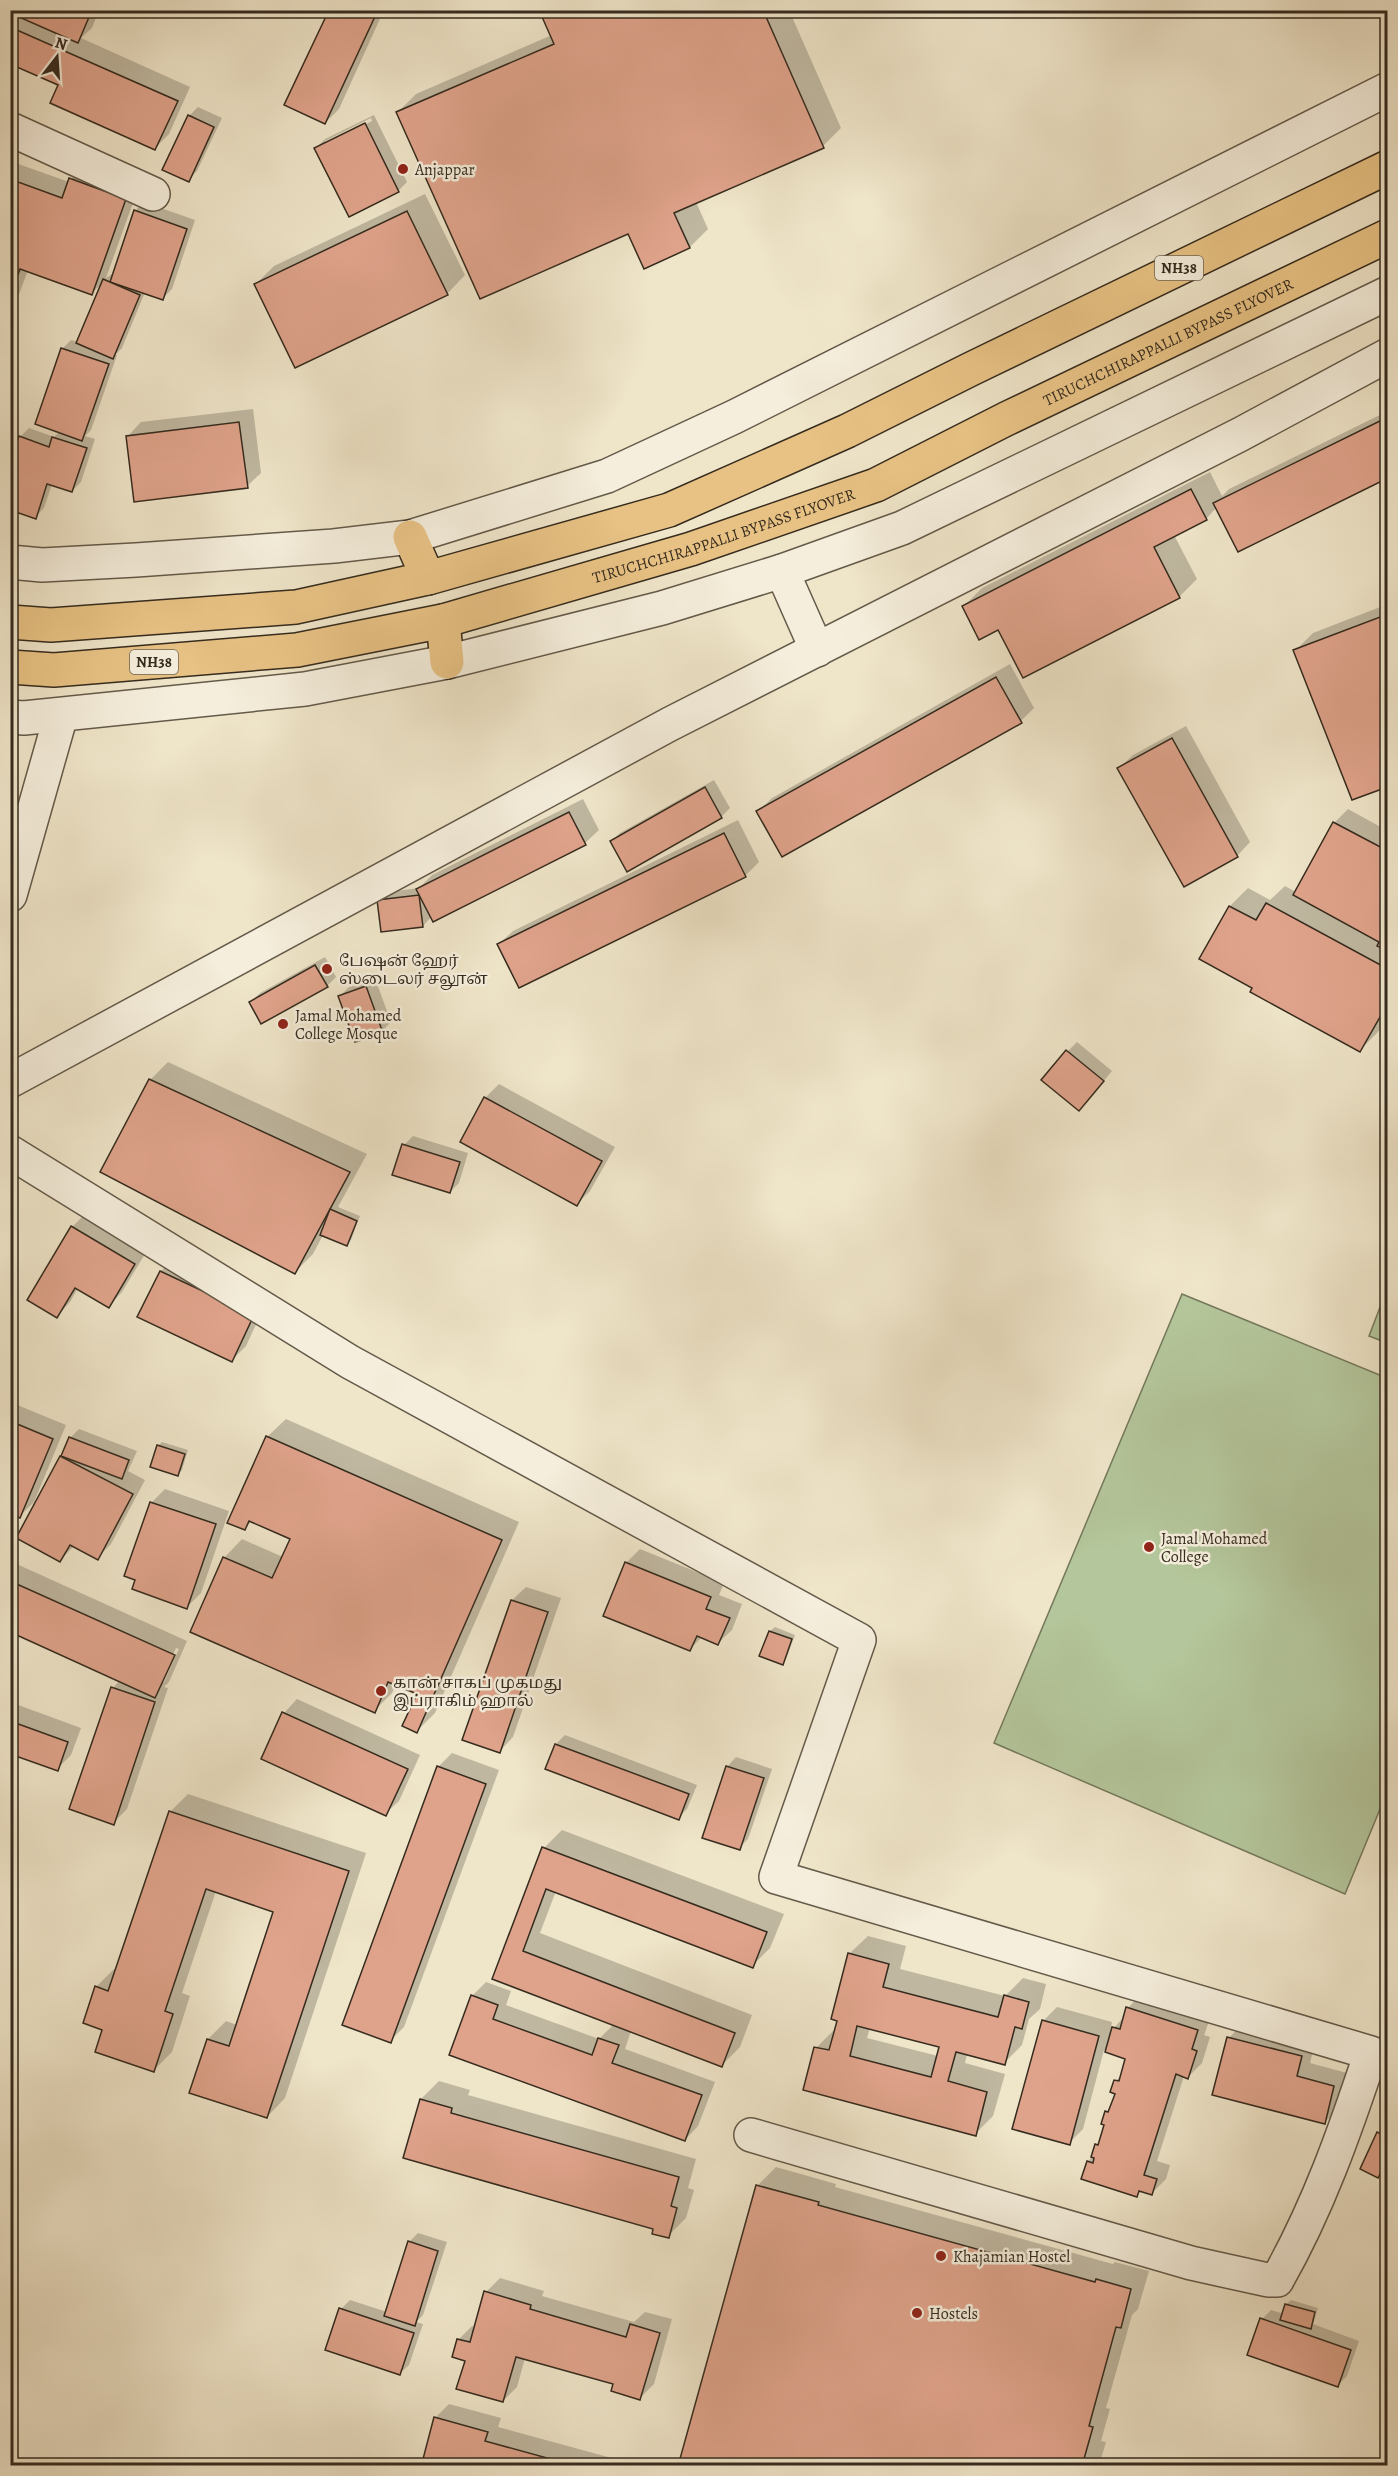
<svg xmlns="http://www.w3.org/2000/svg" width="1398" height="2476" viewBox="0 0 1398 2476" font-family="Alegreya,'Noto Serif Tamil',serif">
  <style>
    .green { fill: #b4c69b; stroke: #74785c; stroke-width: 1.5 }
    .shadow { fill: #0003; fill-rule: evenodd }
    .building { fill: #dfa38b; stroke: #352b1e; stroke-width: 1.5; fill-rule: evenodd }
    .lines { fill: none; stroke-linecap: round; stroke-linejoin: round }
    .minor-casing { stroke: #645a49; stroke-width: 36 }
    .highway-casing { stroke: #352b1e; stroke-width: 36 }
    .minor { stroke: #f5eedc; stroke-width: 33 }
    .highway { stroke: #e8c284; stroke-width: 33 }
    .poi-dot { fill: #8f2418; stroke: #f5eedc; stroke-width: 2 }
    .labels { text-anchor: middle; stroke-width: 5; stroke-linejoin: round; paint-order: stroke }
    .shield { fill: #f5eedc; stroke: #6f6657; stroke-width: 1.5 }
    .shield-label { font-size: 15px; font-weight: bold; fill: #352b1e }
    .poi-label { font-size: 16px; fill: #352b1e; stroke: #f5eedc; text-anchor: start }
    .street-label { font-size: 16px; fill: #352b1e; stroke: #f5eedc }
  </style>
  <rect width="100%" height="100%" fill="#efe5c9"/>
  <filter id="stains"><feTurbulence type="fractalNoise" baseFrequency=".00333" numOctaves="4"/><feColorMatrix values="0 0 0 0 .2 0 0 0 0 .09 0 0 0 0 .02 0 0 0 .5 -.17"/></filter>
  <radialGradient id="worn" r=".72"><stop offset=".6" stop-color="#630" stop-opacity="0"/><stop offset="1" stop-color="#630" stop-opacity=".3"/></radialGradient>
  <g class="green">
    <polygon points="1387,1289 1387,1343 1369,1336"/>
    <polygon points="1182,1294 1387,1378 1387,1792 1345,1894 994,1743"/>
  </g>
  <g class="shadow">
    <polygon points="10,10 99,10 92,28 81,38 190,87 169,134 155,148 60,85 10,63"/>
    <polygon points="330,10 384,10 339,109 325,123"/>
    <polygon points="541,10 789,10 841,128 823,146 696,202 708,229 690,247 644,267 629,233 398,112 416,94 552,35"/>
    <polygon points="198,107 222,118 197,171 188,180 189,116"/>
    <path d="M374 115 407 182 398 191 316 148 325 139ZM371 118 372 121 325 144V141Z"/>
    <polygon points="10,161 69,182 84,165 139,186 106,278 115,272 135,211 144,202 195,220 172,289 163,298 145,292 122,348 115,355 117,355 91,430 85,436 95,439 81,482 72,491 52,484 44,508 35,517 20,437 29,428 54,437 60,431 62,349 71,340 78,342 103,282 92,293 28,270 18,297 10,305"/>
    <polygon points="425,194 465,275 447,294 256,284 274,266"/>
    <polygon points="253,409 261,473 247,486 128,436 141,422"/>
    <polygon points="1388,411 1388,476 1217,507 1206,519 1174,535 1197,579 1179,597 999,628 964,606 982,588 1210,472 1222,496 1229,489"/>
    <polygon points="1388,604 1388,799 1383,787 1295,651 1313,633"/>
    <polygon points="1010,664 1034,708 1021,721 758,812 772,798"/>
    <polygon points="1186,726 1250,842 1237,856 1119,768 1133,755"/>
    <polygon points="714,780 730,808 721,817 611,842 620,833"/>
    <polygon points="583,799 599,830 585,843 432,916 423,926 378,901 388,892 419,888 432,875"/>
    <polygon points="1348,809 1388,831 1388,1015 1378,1032 1360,1050 1201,959 1230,906 1248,888 1270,900 1285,886 1296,892 1334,823"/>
    <polygon points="738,820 759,862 745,876 499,944 513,931"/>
    <polygon points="325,957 336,977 327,986 251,1002 260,993"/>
    <polygon points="375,978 391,1022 382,1031 340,996 349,987"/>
    <polygon points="1077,1042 1112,1071 1088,1100 1068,1051"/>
    <polygon points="168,1062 367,1154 338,1207 360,1216 351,1240 347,1244 323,1235 313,1254 295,1272 150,1080"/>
    <polygon points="499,1084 615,1147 590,1191 577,1204 485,1098"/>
    <polygon points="413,1136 468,1153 459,1183 450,1192 404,1145"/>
    <polygon points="86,1213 148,1249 122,1292 109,1306 78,1288 70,1302 57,1316 72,1227"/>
    <polygon points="175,1258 267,1301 246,1346 232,1360 139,1317 161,1271"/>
    <polygon points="10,1402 66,1425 34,1502 20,1516 10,1512"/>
    <polygon points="286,1419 519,1522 435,1713 417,1731 419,1694 396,1684 392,1693 374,1711 192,1631 224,1558 242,1539 283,1557 292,1538 252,1521 244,1529 267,1437"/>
    <polygon points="79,1429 137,1451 128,1471 145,1480 111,1544 97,1558 74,1546 60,1560 18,1538 64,1454 70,1438"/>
    <polygon points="162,1442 188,1450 182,1470 178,1474 158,1446"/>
    <polygon points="165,1489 229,1511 201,1593 187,1607 151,1503"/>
    <polygon points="640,1549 724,1583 719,1595 742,1604 732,1630 718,1643 702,1637 690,1649 626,1563"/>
    <path d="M10 1561 187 1641 169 1682 164 1687 168 1688 127 1809 113 1823V1688L120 1680 10 1631ZM176 1648 179 1649 164 1682H161Z"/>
    <polygon points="526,1587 561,1598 513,1737 500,1751 512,1600"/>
    <polygon points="775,1627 795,1635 786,1659 782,1664 761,1656 770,1631"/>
    <polygon points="297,1699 420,1755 399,1801 385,1814 263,1758 284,1713"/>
    <polygon points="10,1702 81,1728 71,1755 57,1769 10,1752"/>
    <polygon points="565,1735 697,1785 687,1809 678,1818 556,1744"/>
    <polygon points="452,1753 499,1770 404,2027 390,2041 438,1767"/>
    <polygon points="736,1757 772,1769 748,1839 739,1848 727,1767"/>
    <polygon points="188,1794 366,1853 285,2098 267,2117 208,2039 226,2021 237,2025 275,1911 216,1891 182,1993 190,1996 172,2052 154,2070 104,2029 96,1987 114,1969 117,1970 170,1812"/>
    <polygon points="562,1830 784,1914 770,1948 752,1966 556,1891 540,1933 752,2015 740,2047 722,2065 631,2031 625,2049 715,2082 698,2126 685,2140 451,2054 472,1996 486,1982 511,1991 506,2005 599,2039 614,2024 494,1978 544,1848"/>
    <path d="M868 1936 906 1946 900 1969 1005 1996 1023 1978 1046 1984 1040 2009 1029 2019 1022 2045 1004 2063 967 2054 965 2063 1005 2074 993 2116 975 2134 816 2048 834 2030H836L849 1954ZM870 2028 940 2046 938 2056 867 2038Z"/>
    <polygon points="1141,1994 1211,2016 1204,2035 1210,2037 1202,2063 1188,2077 1184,2076 1157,2161 1170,2165 1166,2179 1152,2193 1142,2190 1137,2195 1088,2162 1102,2140 1107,2112 1112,2107 1117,2093 1116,2081 1122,2074 1127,2058 1104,2050 1083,2129 1069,2143 1043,2021 1057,2007 1112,2022 1110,2032 1125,2016 1128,2008"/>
    <polygon points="1242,2024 1315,2043 1310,2063 1347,2073 1338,2109 1324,2123 1229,2038"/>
    <polygon points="439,2081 470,2090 468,2095 696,2159 688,2188 694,2190 686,2218 668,2236 655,2228 405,2157 421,2099"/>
    <polygon points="1382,2129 1388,2132 1388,2160 1378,2176 1378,2133"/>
    <polygon points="776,2167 836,2184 835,2187 1113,2264 1115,2262 1149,2271 1138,2309 1132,2315 1106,2408 1110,2409 1101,2441 1106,2442 1099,2466 680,2466 758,2185"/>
    <polygon points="418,2233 447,2242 423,2315 416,2322 423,2324 409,2365 399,2374 341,2309 350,2300 387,2312 409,2242"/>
    <polygon points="500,2278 544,2291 542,2296 634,2322 645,2312 672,2319 654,2384 640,2398 615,2383 525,2358 517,2387 503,2401 467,2360 459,2339 472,2326 476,2327 486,2292"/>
    <polygon points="1291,2300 1318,2308 1313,2324 1359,2341 1347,2376 1337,2386 1262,2319 1271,2310 1284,2314 1286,2304"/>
    <polygon points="449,2404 501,2418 498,2427 619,2460 618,2466 429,2466 435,2418"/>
  </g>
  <g class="building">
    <polygon points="10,10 92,10 78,43 10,13"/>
    <polygon points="329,10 378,10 325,124 284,105"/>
    <polygon points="539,10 599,10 601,17 615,10 763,10 824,148 674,213 690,248 644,269 628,234 480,299 396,112 554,44"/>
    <polygon points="10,27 178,101 155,150 50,103 58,85 10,64"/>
    <polygon points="188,115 214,127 189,182 162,170"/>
    <polygon points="365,123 399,192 349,217 314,148"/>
    <polygon points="69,178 126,199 92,295 20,269 10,297 10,179 62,198"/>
    <polygon points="134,210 187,229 163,300 110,282"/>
    <polygon points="407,211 448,295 295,368 254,284"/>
    <polygon points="103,279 140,295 113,359 76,343"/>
    <polygon points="61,348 109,364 82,441 35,424"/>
    <polygon points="1388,417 1388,478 1238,552 1213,503"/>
    <polygon points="239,422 248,488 134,502 126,436"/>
    <polygon points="19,436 49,447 52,437 87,448 72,492 47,484 36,519 10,510 10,461"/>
    <polygon points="1191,489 1207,520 1154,547 1180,598 1023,678 998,630 979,640 962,606"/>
    <polygon points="1388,614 1388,803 1382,789 1352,800 1293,650"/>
    <polygon points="996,677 1022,723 782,857 756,811"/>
    <polygon points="1172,738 1238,857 1184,887 1117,768"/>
    <polygon points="705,787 722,818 627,872 610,841"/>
    <polygon points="569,812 586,845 433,922 416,889"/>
    <polygon points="1333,822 1388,851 1388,951 1377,946 1379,942 1293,895"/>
    <polygon points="724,833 746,877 519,988 497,944"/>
    <polygon points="419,895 423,927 381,932 377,900"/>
    <polygon points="1266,903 1388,969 1388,1003 1360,1052 1250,992 1252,988 1199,959 1229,906 1256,920"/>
    <polygon points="315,965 328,987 261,1024 249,1002"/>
    <polygon points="366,986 383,1033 355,1042 338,996"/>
    <polygon points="1066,1050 1104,1081 1079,1111 1041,1080"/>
    <polygon points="149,1079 350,1172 295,1274 100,1172"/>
    <polygon points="484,1097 602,1161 577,1206 460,1142"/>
    <polygon points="402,1144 460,1162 450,1193 392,1175"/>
    <polygon points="330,1209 357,1221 347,1246 320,1235"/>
    <polygon points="71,1226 135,1264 109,1308 75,1288 57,1318 27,1300"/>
    <polygon points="160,1271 254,1315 232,1362 137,1317"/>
    <polygon points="10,1421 53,1439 20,1518 10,1514"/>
    <polygon points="266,1436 502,1540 417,1733 402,1726 417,1694 388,1682 375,1713 190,1632 223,1557 272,1578 290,1539 249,1521 245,1530 227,1523"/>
    <polygon points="69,1437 129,1460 122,1479 61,1456"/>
    <polygon points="157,1445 185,1454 178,1476 150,1467"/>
    <polygon points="60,1456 133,1494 98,1560 70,1545 60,1562 16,1538"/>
    <polygon points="150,1502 216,1524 187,1609 132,1589 135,1580 124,1576"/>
    <polygon points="625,1562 711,1597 706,1609 730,1618 718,1645 697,1636 690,1651 603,1616"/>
    <polygon points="10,1581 175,1655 155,1698 10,1632"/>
    <polygon points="511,1600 548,1612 500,1753 462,1740"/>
    <polygon points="769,1631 792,1639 783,1665 759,1656"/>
    <polygon points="111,1687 155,1702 114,1825 69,1809"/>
    <polygon points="282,1712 408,1769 386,1816 261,1759"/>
    <polygon points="10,1721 68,1742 58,1771 10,1754"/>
    <polygon points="555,1744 689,1794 679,1820 545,1769"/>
    <polygon points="437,1766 486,1784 391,2043 342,2025"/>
    <polygon points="726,1766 764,1778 740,1850 702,1838"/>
    <polygon points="169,1811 349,1871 267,2118 189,2093 207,2039 229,2046 273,1912 206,1889 165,2011 173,2014 154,2072 95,2052 102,2030 83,2023 95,1986 108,1991"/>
    <polygon points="542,1847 767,1932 753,1968 546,1889 523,1951 735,2033 722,2067 492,1979"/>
    <path d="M848 1953 889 1964 883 1987 998 2017 1004 1995 1029 2002 1022 2029 1015 2027 1005 2065 956 2052 948 2081 987 2092 976 2136 803 2090 814 2047 829 2050 837 2021 831 2019ZM857 2026 939 2047 931 2077 850 2056Z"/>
    <polygon points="471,1995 498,2005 493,2019 592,2055 598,2038 619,2045 612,2063 702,2095 685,2141 449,2055"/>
    <polygon points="1126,2007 1198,2030 1192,2049 1197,2051 1188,2079 1176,2074 1144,2175 1157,2179 1152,2195 1139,2191 1137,2197 1081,2179 1087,2161 1093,2163 1094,2158 1091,2157 1095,2144 1098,2145 1104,2125 1101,2124 1105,2111 1108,2112 1115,2094 1110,2092 1114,2080 1119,2081 1125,2059 1105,2052 1112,2027 1120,2029"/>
    <polygon points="1042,2020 1099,2036 1070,2145 1012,2129"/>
    <polygon points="1227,2037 1302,2056 1297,2076 1334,2086 1325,2124 1212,2095"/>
    <polygon points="420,2099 452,2108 451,2113 679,2177 671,2206 677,2208 669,2238 652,2234 653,2229 403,2158"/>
    <polygon points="1377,2132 1388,2137 1388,2158 1378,2178 1360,2169"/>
    <polygon points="756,2185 819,2202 818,2205 1095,2282 1096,2279 1131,2289 1121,2328 1116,2327 1089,2426 1093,2427 1084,2459 1088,2459 1087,2466 678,2466"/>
    <polygon points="408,2241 438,2251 415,2326 384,2316"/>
    <polygon points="484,2291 531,2305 530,2309 626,2337 630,2324 660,2333 640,2400 611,2391 613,2384 516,2357 503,2402 456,2389 465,2361 452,2357 457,2339 470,2342"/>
    <polygon points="1285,2304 1315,2312 1311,2329 1280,2320"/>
    <polygon points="339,2308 414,2333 400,2375 325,2350"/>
    <polygon points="1260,2318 1351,2350 1338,2387 1247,2355"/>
    <polygon points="434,2417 488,2432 485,2441 576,2466 428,2466 429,2461 423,2459"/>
  </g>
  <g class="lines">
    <defs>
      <g id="minor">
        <polyline points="10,129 153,194"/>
        <polyline points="10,562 42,565 136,560 334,546 410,537 607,476 734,417 1388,89"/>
        <polyline points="782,571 817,650"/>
        <polyline points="10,717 24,718 305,689 447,662 662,608 782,571 902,528 1388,293"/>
        <polyline points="10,895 61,715"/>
        <polyline points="10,1081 670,724 1241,434 1388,355"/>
        <path d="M10 1152 350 1362 859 1640 776 1877 1371 2053C1345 2131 1318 2208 1277 2280H1268L1191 2263 751 2135"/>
      </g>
      <g id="highway">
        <polyline points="410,537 428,578"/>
        <polyline points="443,621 447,662"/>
        <polyline points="10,622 51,625 296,607 428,578 669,510 847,431 971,369 1388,167"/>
        <path id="s1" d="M10 667 54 670 297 650 443 621 691 549 876 485 1006 419 1388 236"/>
      </g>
    </defs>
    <use href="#minor" class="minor-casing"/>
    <use href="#highway" class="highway-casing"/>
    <use href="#minor" class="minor"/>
    <use href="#highway" class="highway"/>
  </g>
  <g class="poi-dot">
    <circle cx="403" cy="169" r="6"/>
    <circle cx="327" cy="969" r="6"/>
    <circle cx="283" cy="1024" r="6"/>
    <circle cx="1149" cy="1547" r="6"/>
    <circle cx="381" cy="1691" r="6"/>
    <circle cx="941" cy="2256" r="6"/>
    <circle cx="917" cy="2313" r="6"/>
  </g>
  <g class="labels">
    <g class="shield">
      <rect x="1155" y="256" width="48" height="24" rx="4.5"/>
      <rect x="130" y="650" width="48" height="24" rx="4.5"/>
    </g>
    <g class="shield-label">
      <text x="1179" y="273">NH38</text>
      <text x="154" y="667">NH38</text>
    </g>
    <g class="poi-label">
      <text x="415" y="175">Anjappar</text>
      <text x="339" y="966">பேஷன் ஹேர்<tspan x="339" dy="18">ஸ்டைலர் சலூன்</tspan></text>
      <text x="295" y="1021">Jamal Mohamed<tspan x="295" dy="18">College Mosque</tspan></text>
      <text x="1161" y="1544">Jamal Mohamed<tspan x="1161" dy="18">College</tspan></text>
      <text x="393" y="1688">கான் சாகப் முகமது<tspan x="393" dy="18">இப்ராகிம் ஹால்</tspan></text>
      <text x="953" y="2262">Khajamian Hostel</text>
      <text x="929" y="2319">Hostels</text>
    </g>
    <g class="street-label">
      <text dy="6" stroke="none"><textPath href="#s1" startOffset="1216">TIRUCHCHIRAPPALLI BYPASS FLYOVER</textPath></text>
      <text dy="6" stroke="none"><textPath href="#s1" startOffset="730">TIRUCHCHIRAPPALLI BYPASS FLYOVER</textPath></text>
    </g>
  </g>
  <rect width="1398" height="2476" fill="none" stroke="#efe5c9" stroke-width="36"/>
  <rect x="12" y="12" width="1374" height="2452" fill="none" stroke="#352b1e" stroke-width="3"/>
  <rect x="18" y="18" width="1362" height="2440" fill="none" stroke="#352b1e" stroke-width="1.5"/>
  <g transform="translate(57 57) rotate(17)" stroke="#f5eedc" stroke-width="4.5" paint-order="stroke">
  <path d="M0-4.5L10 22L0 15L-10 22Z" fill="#352b1e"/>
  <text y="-9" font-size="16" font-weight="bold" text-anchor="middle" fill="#352b1e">N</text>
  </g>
  <rect width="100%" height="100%" filter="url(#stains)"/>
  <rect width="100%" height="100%" fill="url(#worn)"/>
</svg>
